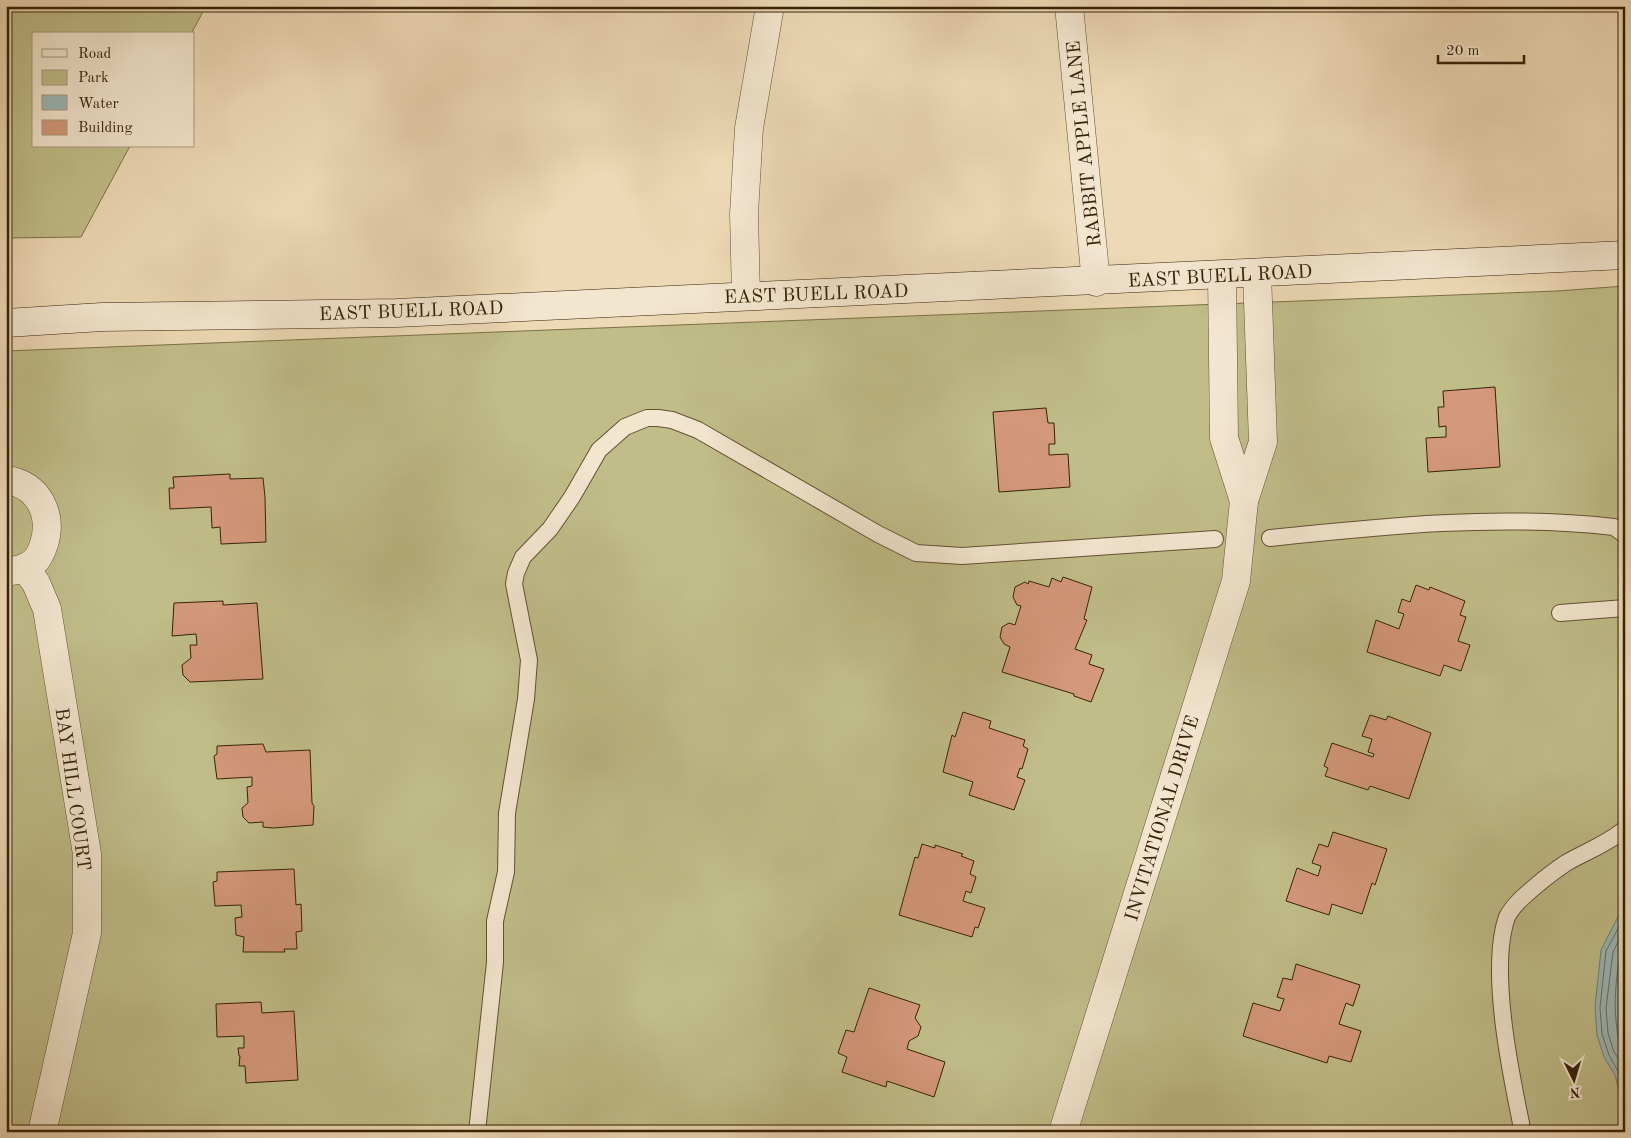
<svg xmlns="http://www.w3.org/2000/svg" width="1631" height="1138" viewBox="0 0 1631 1138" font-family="'Old Standard TT',serif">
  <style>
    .green { fill: #c0bd88; stroke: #7c7048 }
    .water { fill: #9cb8b7; stroke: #747c71 }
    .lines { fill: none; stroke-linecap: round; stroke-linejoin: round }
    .shore { stroke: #6a6d60; stroke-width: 1 }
    .building { fill: #d4987a; stroke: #372208 }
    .lane-casing { stroke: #645033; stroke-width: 18 }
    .street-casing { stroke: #645033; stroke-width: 29 }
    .secondary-casing { stroke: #372208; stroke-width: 29 }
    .lane { stroke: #f3e6cf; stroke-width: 16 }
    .street { stroke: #f3e6cf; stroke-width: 28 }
    .secondary { stroke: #f3e6cf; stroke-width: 28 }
    .labels { text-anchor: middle; stroke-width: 4.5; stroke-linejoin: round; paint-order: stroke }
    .street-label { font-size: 19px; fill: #372208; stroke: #f3e6cf }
  </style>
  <rect width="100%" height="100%" fill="#edd9b5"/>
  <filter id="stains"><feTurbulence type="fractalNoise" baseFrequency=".004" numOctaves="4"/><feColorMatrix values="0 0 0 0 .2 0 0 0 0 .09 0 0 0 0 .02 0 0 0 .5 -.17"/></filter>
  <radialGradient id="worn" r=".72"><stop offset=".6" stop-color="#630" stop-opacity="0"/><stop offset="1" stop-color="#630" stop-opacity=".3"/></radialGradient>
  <g class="green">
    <polygon points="6,6 206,6 191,34 34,34 34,146 130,146 81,237 6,238"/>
    <polygon points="1625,286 1625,1132 6,1132 6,351 1557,291"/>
  </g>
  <polygon class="water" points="1625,911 1625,1113 1615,1075 1604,1057 1597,1035 1595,1007 1601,950 1620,913"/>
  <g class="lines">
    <g class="shore">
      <polyline points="1625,916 1606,951 1600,1008 1602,1034 1609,1055 1619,1073 1625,1095"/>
      <polyline points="1625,927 1613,952 1606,1008 1608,1033 1614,1052 1625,1069"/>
      <path d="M1625 942C1614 968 1610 1030 1625 1055"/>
    </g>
  </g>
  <g class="building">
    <polygon points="1495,387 1500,467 1428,472 1426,438 1446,437 1446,426 1439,427 1438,407 1444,407 1443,391"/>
    <polygon points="1046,408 1048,423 1054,423 1055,444 1049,444 1049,455 1068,454 1070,487 999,492 993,412"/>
    <polygon points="230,474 230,479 263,478 265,497 266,542 221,544 220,527 212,528 211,507 170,509 169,488 174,488 173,477"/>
    <polygon points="1063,577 1092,587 1084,619 1087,620 1075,649 1092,655 1089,664 1104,669 1091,702 1074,696 1074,694 1002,672 1010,647 1004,644 1000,637 1002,627 1009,623 1015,625 1021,606 1017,605 1013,597 1015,587 1025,582 1028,584 1029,581 1049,587 1052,578 1061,582"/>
    <polygon points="1416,585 1429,590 1430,587 1465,601 1460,615 1466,617 1458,641 1470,645 1461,671 1444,665 1440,676 1367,652 1376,620 1399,629 1404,614 1398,612 1402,599 1410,602"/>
    <polygon points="223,601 223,605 257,603 263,679 190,682 183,675 182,665 191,658 190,645 197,645 196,634 172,636 174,603"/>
    <polygon points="963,712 991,721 989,728 1025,740 1023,746 1028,749 1022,769 1020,768 1017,777 1025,780 1014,810 969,795 973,782 943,772 952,735 955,737"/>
    <polygon points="1370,715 1386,720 1388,716 1431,733 1409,799 1370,786 1368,790 1325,776 1328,768 1324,766 1332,743 1373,757 1374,754 1368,752 1372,739 1362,736"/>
    <polygon points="263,744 266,752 310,750 312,803 314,806 313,825 273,828 263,827 263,822 249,823 243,817 242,808 248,803 247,787 252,786 252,777 217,779 214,756 217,754 217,746"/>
    <polygon points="1333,832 1387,849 1375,885 1372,883 1362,914 1332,904 1329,915 1286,901 1297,868 1318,876 1321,866 1312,863 1319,844 1328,847"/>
    <polygon points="922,844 935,848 935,845 963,854 961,856 974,861 970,874 976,877 971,893 966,891 963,901 985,908 978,928 975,927 972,937 899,915 915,857 918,858"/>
    <polygon points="294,869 296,905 301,904 302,931 296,932 297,949 284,949 285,952 243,952 244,937 236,935 235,918 242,917 241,905 215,906 213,882 217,881 217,872"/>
    <polygon points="1296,964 1360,985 1353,1006 1346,1003 1339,1024 1361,1031 1351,1062 1329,1056 1327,1063 1243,1036 1253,1003 1280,1011 1284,999 1277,997 1283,978 1292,980"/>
    <polygon points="869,988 920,1005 915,1018 921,1027 918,1036 909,1041 907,1049 945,1062 934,1097 887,1081 886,1087 842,1072 847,1057 838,1053 846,1030 854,1032"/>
    <polygon points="261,1002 262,1013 294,1011 298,1080 246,1083 245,1066 239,1066 240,1056 239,1056 238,1048 244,1048 244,1036 217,1037 216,1004"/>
  </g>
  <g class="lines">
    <defs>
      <g id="lane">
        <path d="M1270 538C1384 526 1500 514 1614 527L1625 535"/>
        <polyline points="1560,613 1625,608"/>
        <polyline points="477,1132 495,962 495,921 506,872 507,813 526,699 529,660 514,584 516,573 523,557 550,529 572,497 599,450 625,427 647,418 658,418 672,420 698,430 878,534 916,553 962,556 1215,539"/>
        <path d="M1520 1132 1521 1123C1510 1070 1489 968 1507 917 1510 911 1517 903 1521 899 1534 887 1551 873 1566 863 1585 852 1607 844 1625 829"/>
      </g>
      <g id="street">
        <polyline points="1069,6 1096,282"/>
        <polyline points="1222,275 1224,438 1244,501"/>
        <polyline points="746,296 744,214 749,128 770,6"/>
        <path d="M6 480C39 484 53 515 44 544 42 550 39 557 35 561 27 569 17 570 6 572"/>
        <polyline points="25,568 36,583 47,609 87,854 87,933 42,1132"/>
        <polyline points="1063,1132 1236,581 1244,501 1263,442 1257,273"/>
      </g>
      <polyline id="secondary" points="6,323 102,317 396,313 1625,255"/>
    </defs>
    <use href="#lane" class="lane-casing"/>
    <use href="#street" class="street-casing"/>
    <use href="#secondary" class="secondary-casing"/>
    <use href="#lane" class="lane"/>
    <use href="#street" class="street"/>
    <use href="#secondary" class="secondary"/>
  </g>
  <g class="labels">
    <g class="street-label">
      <text transform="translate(1083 144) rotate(-96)" y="7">RABBIT APPLE LANE</text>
      <text transform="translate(1220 275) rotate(-3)" y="7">EAST BUELL ROAD</text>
      <text transform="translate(816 293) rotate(-2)" y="7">EAST BUELL ROAD</text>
      <text transform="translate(411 310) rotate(-2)" y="7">EAST BUELL ROAD</text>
      <text transform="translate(74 789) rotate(82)" y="7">BAY HILL COURT</text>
      <text transform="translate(1161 818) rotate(-73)" y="7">INVITATIONAL DRIVE</text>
    </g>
  </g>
  <rect width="1631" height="1138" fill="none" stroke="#edd9b5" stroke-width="25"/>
  <rect x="8" y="8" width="1616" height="1123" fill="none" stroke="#372208" stroke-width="2.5"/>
  <rect x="12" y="12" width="1606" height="1113" fill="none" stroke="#372208"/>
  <rect x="32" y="32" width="162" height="115" fill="#f3e6cf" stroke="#a8987f"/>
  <rect x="42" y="49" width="25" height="8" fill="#f3e6cf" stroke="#a8987f"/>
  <text x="78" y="58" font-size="15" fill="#372208">Road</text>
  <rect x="42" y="70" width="25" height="15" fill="#c0bd88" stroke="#a8987f"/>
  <text x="78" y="82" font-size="15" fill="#372208">Park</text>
  <rect x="42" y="95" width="25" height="15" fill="#9cb8b7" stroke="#a8987f"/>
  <text x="78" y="108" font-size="15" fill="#372208">Water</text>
  <rect x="42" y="120" width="25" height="15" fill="#d4987a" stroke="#a8987f"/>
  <text x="78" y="132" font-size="15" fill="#372208">Building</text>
  <g transform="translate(1574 1080) rotate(175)" stroke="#f3e6cf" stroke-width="4" paint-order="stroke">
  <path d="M0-4L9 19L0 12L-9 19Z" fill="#372208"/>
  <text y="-8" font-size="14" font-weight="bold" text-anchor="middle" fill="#372208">N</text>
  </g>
  <path d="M1438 55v8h86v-8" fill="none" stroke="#372208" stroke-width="2.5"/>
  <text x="1446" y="55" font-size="15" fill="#372208" stroke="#f3e6cf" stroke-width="4" paint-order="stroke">20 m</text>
  <rect width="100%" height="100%" filter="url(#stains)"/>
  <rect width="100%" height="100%" fill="url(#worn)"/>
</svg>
